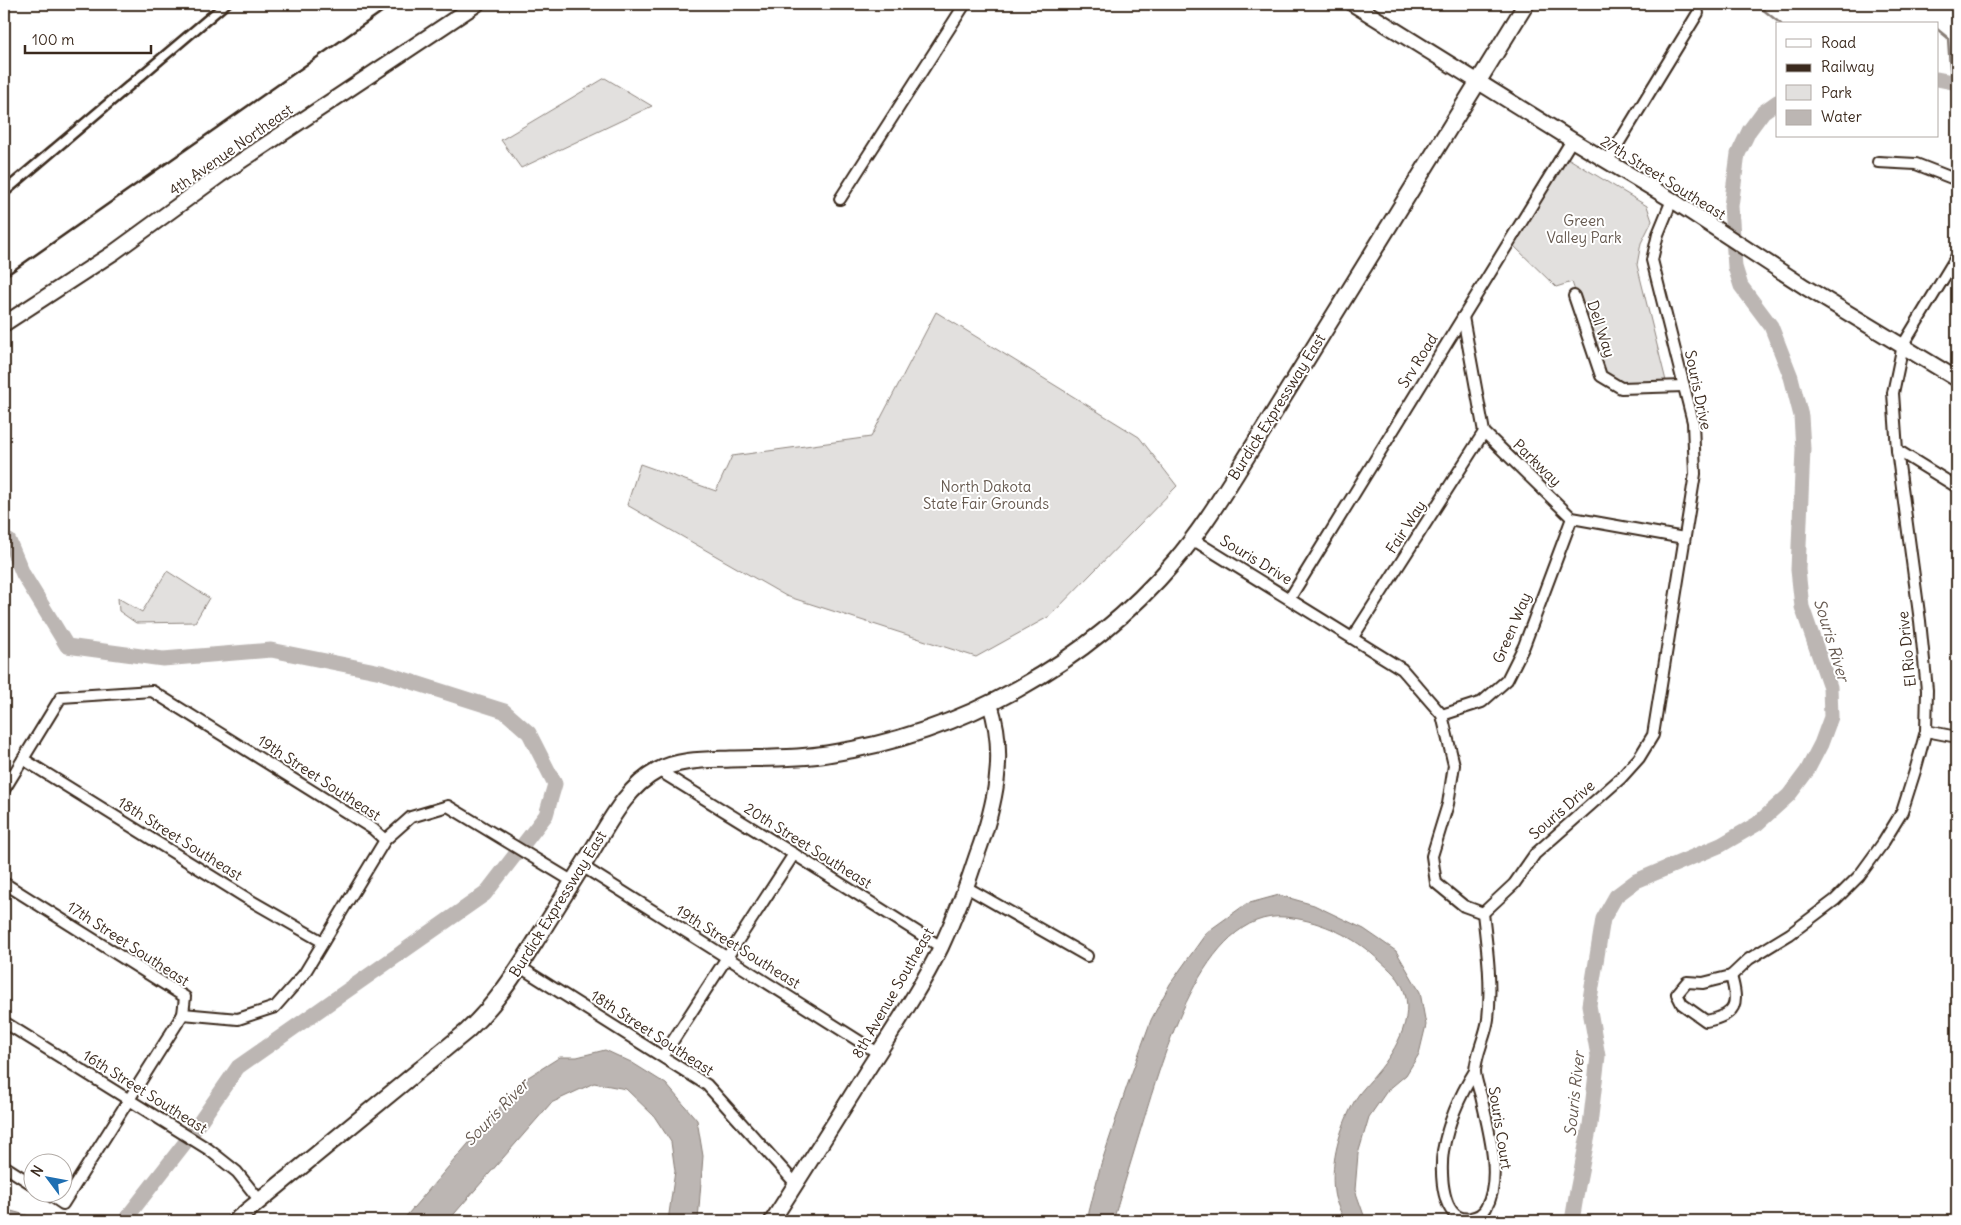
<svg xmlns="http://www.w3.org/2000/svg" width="1961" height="1225" viewBox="0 0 1961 1225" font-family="Delius,sans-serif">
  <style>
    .green { fill: #e2e0de; stroke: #8e857e }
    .water { fill: #bcb6b3; stroke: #887e77 }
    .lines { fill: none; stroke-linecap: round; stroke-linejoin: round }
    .stream { stroke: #887e77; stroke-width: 2.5 }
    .river { stroke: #bcb6b3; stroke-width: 15 }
    .street-casing { stroke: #3b2a1e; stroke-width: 14 }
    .secondary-casing { stroke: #3b2a1e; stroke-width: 18 }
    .primary-casing { stroke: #3b2a1e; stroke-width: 19 }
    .street { stroke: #fff; stroke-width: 10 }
    .secondary { stroke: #fff; stroke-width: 14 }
    .primary { stroke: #fff; stroke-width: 15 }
    .rail { stroke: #3b2a1e; stroke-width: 2.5 }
    .labels { text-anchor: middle; stroke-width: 4; stroke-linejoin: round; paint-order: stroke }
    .street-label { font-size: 15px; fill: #3b2a1e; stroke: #fff }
    .park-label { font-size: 15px; fill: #65584e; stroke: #fff }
    .water-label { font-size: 16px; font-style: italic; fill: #685b52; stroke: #fff }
  </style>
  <rect width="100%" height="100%" fill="#fff"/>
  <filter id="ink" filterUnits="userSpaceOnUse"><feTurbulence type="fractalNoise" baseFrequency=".02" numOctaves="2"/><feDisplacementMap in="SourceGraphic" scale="10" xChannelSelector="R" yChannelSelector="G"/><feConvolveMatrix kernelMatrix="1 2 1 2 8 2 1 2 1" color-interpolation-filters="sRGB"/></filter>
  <g filter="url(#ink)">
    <g class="green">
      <polygon points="605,78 652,106 521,168 501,140"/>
      <polygon points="1566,157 1647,206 1652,221 1641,243 1637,265 1667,385 1622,387 1603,375 1572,282 1556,287 1513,245"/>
      <polygon points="936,312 1139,437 1177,486 1050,616 976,657 786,596 627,505 640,464 716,491 732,456 871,437"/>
      <polygon points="167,571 209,598 195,622 136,623 119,611 118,598 142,612"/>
    </g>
    <g class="water">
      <path d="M1279 895 1314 905 1364 929 1396 951 1420 992 1426 1025 1419 1054 1406 1075 1387 1091 1369 1117 1358 1154 1355 1190 1366 1221H1345C1341 1212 1335 1202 1334 1192 1330 1161 1340 1128 1355 1100 1361 1090 1370 1082 1377 1073 1397 1049 1418 1012 1400 982 1394 972 1381 962 1372 954 1349 934 1317 920 1285 917 1203 909 1162 1062 1143 1122 1133 1155 1123 1188 1113 1221H1088L1089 1212 1101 1164 1127 1086 1151 1020 1170 984 1207 932 1246 904Z"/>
      <polygon points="605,1050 631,1062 666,1084 697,1120 703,1156 698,1221 668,1221 675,1171 671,1142 654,1116 626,1089 594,1083 551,1103 448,1221 402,1221 522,1081 560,1057 577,1057"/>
      <polygon points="4,1209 33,1217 40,1221 4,1221"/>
    </g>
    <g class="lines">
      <g class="stream">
        <polyline points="1756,4 1781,24"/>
        <polyline points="1937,29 1948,38 1951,82"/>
      </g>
      <g class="river">
        <polyline points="1937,79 1957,83"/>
        <polyline points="9,541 23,574 67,646 163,659 271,650 381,672 504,711 529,733 555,784 546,815 485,894 238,1067 188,1139 128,1216"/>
        <polyline points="1572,1221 1577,1191 1590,1125 1598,1056 1589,1005 1603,919 1616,896 1636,881 1721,845 1757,824 1789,795 1807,771 1821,744 1831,717 1830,687 1802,607 1798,570 1803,449 1801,416 1791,377 1771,326 1741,286 1735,267 1731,206 1738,154 1749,131 1763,112 1777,102"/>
      </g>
      <defs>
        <g id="street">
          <polyline points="1607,162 1698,13"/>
          <polyline points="1878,162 1916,164 1957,180"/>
          <polyline points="840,199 965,4"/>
          <polyline points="1574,296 1601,376 1621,388 1684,386"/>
          <polyline points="1463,317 1484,432 1572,518 1684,538"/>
          <polyline points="1897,450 1957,487"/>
          <polyline points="1192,539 1402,669 1442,715 1454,765 1448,804 1432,856 1436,883 1464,906 1483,913"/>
          <polyline points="1290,598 1572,140"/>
          <polyline points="1353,637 1484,432"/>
          <polyline points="1442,715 1482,702 1507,680 1524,646 1572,518"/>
          <polyline points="1926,731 1957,737"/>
          <polyline points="23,759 248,899 323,942"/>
          <polyline points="658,770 794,854 941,947"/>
          <polyline points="4,790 61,697 152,691 373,829 385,840"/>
          <polyline points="582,866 878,1053"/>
          <polyline points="4,883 185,997 183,1014 63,1204 45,1192"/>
          <polyline points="966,887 1087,956"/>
          <polyline points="1483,913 1514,884 1535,854 1621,778 1639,758 1653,735 1695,474 1693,422 1652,260 1658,234 1672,200"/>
          <polyline points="520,967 707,1085 796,1184"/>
          <polyline points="1731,976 1749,959 1790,934 1835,900 1859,876 1883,843 1902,812 1915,771 1926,731 1927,690 1920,621 1897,450 1893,393 1903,345 1957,256"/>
          <path d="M1731 976C1739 1004 1737 1015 1706 1021L1682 1004 1677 994 1687 982 1703 983Z"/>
          <polyline points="183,1014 238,1019 275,1007 304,974 385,840 411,817 448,806 572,881"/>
          <polyline points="4,1022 208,1149 237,1172 260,1201"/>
          <polyline points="663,1056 794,854"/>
          <path d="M1475 1071C1460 1095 1448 1123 1443 1151 1440 1170 1441 1225 1471 1218 1477 1217 1483 1214 1486 1208 1503 1178 1488 1128 1481 1096 1479 1089 1475 1079 1475 1071 1476 1053 1486 1036 1488 1019 1492 983 1487 948 1483 913"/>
          <polyline points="4,1166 32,1184"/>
        </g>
        <g id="secondary">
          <polyline points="1353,4 1572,140 1672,200 1805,287 1957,379"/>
          <polyline points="4,324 113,253 220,175 477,4"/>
          <path d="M772 1221C803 1173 833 1125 863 1077 890 1034 919 992 941 947 955 917 967 886 977 855 995 806 1007 755 990 704"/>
        </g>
        <path id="primary" d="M235 1221 467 1031C497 1003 515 974 537 939 556 909 574 879 593 849 610 821 627 787 657 771 679 759 707 760 731 759 763 758 796 759 827 754 961 734 1087 664 1175 561 1198 534 1217 504 1236 474L1526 4"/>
      </defs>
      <use href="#street" class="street-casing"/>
      <use href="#secondary" class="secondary-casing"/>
      <use href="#primary" class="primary-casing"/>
      <use href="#street" class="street"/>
      <use href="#secondary" class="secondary"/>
      <use href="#primary" class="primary"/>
      <g class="rail">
        <polyline points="4,185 218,4"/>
        <polyline points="4,199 233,4"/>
        <polyline points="4,277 393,4"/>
      </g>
    </g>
  </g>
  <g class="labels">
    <g class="street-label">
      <text transform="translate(231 150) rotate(-35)" y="5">4th Avenue Northeast</text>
      <text transform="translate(1663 178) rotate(32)" y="5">27th Street Southeast</text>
      <text transform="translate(1601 329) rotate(72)" y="5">Dell Way</text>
      <text transform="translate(1418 361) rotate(-58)" y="5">Srv Road</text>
      <text transform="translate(1698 390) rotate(78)" y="5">Souris Drive</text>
      <text transform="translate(1277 407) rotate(-58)" y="5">Burdick Expressway East</text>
      <text transform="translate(1537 463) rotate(44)" y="5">Parkway</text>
      <text transform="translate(1406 527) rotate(-57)" y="5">Fair Way</text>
      <text transform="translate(1256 560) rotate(31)" y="5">Souris Drive</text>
      <text transform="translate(1512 628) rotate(-67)" y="5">Green Way</text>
      <text transform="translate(1907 649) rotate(-96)" y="5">El Rio Drive</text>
      <text transform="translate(319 778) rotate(33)" y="5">19th Street Southeast</text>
      <text transform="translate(1562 810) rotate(-41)" y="5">Souris Drive</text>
      <text transform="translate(180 839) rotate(32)" y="5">18th Street Southeast</text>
      <text transform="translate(808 846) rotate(32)" y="5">20th Street Southeast</text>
      <text transform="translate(558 904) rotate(-58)" y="5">Burdick Expressway East</text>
      <text transform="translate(128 944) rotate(33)" y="5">17th Street Southeast</text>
      <text transform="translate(738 947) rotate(32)" y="5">19th Street Southeast</text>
      <text transform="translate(893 993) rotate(-60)" y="5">8th Avenue Southeast</text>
      <text transform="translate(652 1033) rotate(33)" y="5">18th Street Southeast</text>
      <text transform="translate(145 1092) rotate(32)" y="5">16th Street Southeast</text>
      <text transform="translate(1500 1128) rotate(81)" y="5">Souris Court</text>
    </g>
    <g class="park-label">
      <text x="1584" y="226">Green<tspan x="1584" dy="17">Valley Park</tspan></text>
      <text x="986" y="492">North Dakota<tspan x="986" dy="17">State Fair Grounds</tspan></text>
    </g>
    <g class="water-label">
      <text transform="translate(1832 640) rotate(73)" y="6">Souris River</text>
      <text transform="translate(1574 1094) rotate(-84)" y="6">Souris River</text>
      <text transform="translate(496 1112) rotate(-46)" y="6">Souris River</text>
    </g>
  </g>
  <rect width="1961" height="1225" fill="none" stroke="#fff" stroke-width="20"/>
  <rect x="10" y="10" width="1941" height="1205" fill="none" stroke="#3b2a1e" stroke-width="2" filter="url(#ink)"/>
  <rect x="1776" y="22" width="162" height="115" fill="#ffffff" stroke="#b1aaa5"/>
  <rect x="1786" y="39" width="25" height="8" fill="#ffffff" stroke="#b1aaa5"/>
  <text x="1821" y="48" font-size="15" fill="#3b2a1e">Road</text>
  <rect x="1786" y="64" width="25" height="8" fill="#3b2a1e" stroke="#b1aaa5"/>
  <text x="1821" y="72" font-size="15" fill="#3b2a1e">Railway</text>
  <rect x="1786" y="85" width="25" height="15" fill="#e2e0de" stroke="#b1aaa5"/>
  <text x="1821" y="98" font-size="15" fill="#3b2a1e">Park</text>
  <rect x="1786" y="110" width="25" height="15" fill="#bcb6b3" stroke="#b1aaa5"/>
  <text x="1821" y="122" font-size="15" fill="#3b2a1e">Water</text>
  <g transform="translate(48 1178) rotate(302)"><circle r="24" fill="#ffffff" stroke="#b1aaa5"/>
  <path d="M0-4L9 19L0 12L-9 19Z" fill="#1f6fb2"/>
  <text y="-8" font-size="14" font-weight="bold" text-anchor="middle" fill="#3b2a1e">N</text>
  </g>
  <path d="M25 45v8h126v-8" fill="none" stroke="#3b2a1e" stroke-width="2.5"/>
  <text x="32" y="45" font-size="15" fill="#3b2a1e" stroke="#ffffff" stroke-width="4" paint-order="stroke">100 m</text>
</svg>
